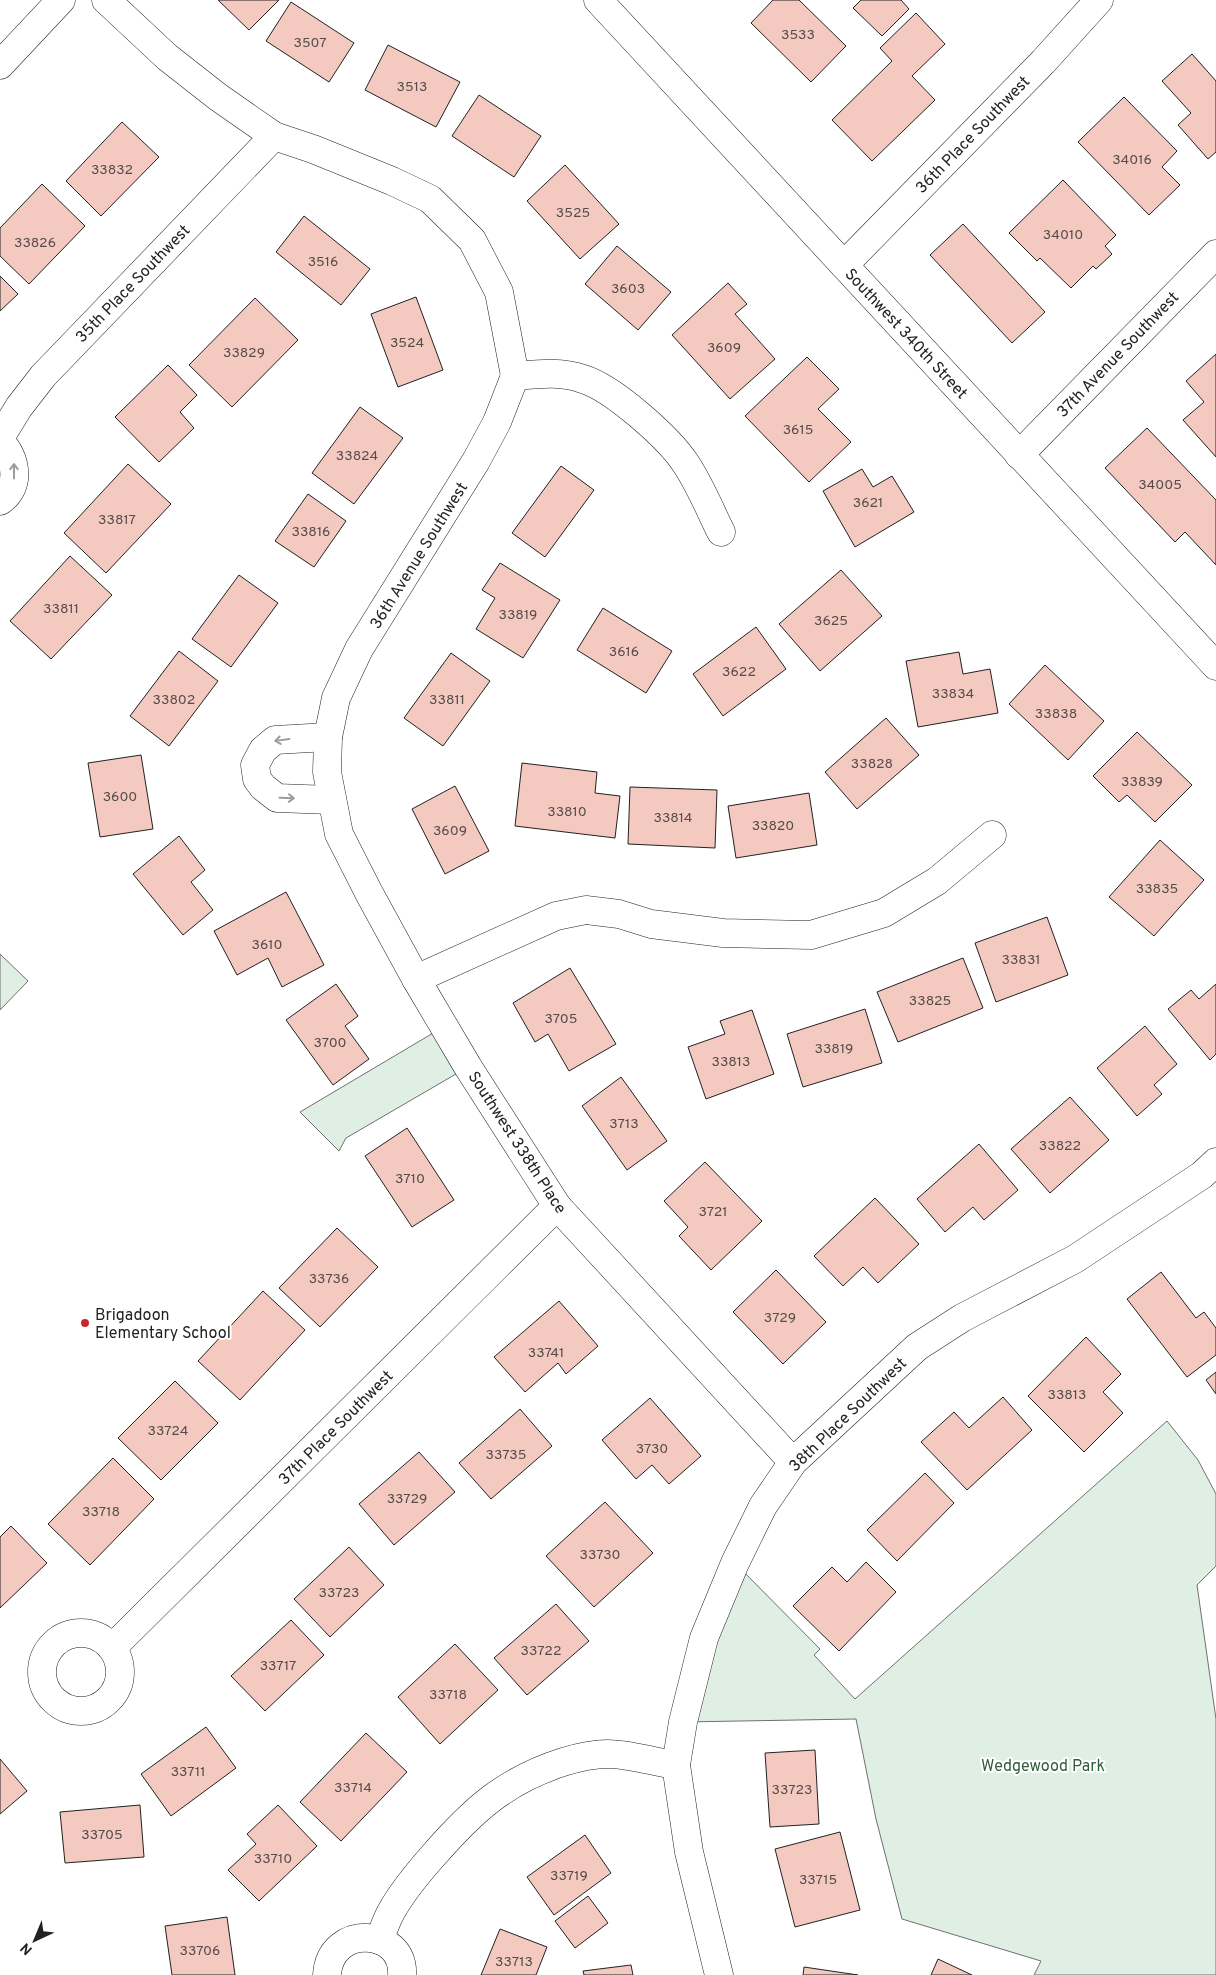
<svg xmlns="http://www.w3.org/2000/svg" width="1216" height="1975" viewBox="0 0 1216 1975" font-family="Overpass,sans-serif">
  <style>
    .green { fill: #e0efe3; stroke: #6f6f6f }
    .building { fill: #f3c9c0; stroke: #222 }
    .lines { fill: none; stroke-linecap: round; stroke-linejoin: round }
    .minor-casing { stroke: #222; stroke-width: 29 }
    .secondary-casing { stroke: #222; stroke-width: 29 }
    .minor { stroke: #fff; stroke-width: 28 }
    .secondary { stroke: #fff; stroke-width: 28 }
    .oneway { stroke: #9c9c9c }
    .poi-dot { fill: #c62828; stroke: #fff; stroke-width: 2 }
    .labels { text-anchor: middle; stroke-width: 4; stroke-linejoin: round; paint-order: stroke }
    .number-label { font-size: 14px; fill: #564c4a }
    .street-label { font-size: 16px; fill: #222; stroke: #fff }
    .poi-label { font-size: 16px; fill: #222; stroke: #fff; text-anchor: start }
    .park-label { font-size: 16px; fill: #2f5e38; stroke: #fff }
  </style>
  <rect width="100%" height="100%" fill="#fff"/>
  <g class="green">
    <polygon points="0,954 28,981 0,1010"/>
    <polygon points="445,1026 468,1067 346,1138 339,1151 300,1112"/>
    <polygon points="1167,1421 1198,1460 1216,1494 1216,1566 1197,1585 1216,1719 1216,1975 1034,1975 1041,1961 902,1919 876,1819 856,1719 683,1722 735,1563 820,1649 814,1655 855,1699"/>
  </g>
  <g class="building">
    <polygon points="218,0 279,0 249,30"/>
    <polygon points="773,0 799,0 846,46 811,82 751,23"/>
    <polygon points="861,0 901,0 909,9 882,36 853,8"/>
    <polygon points="291,2 354,43 329,82 266,41"/>
    <polygon points="916,13 945,44 912,76 935,100 872,161 832,120 892,61 880,48"/>
    <polygon points="388,45 460,82 436,127 365,90"/>
    <polygon points="1192,54 1216,81 1216,152 1208,159 1178,125 1191,113 1162,81"/>
    <polygon points="479,95 541,136 514,177 452,136"/>
    <polygon points="1124,97 1177,151 1162,167 1180,185 1149,215 1078,142"/>
    <polygon points="122,122 159,157 101,216 66,181"/>
    <polygon points="565,165 619,224 580,259 527,201"/>
    <polygon points="1063,180 1116,235 1105,246 1112,254 1096,269 1093,266 1071,288 1040,258 1037,261 1009,233"/>
    <polygon points="42,184 85,226 29,284 0,256 0,228"/>
    <polygon points="304,216 370,269 341,305 276,252"/>
    <polygon points="963,224 1045,312 1012,343 930,255"/>
    <polygon points="617,246 671,292 638,330 585,284"/>
    <polygon points="0,276 18,294 0,311"/>
    <polygon points="728,283 747,304 735,314 775,359 730,399 672,335"/>
    <polygon points="416,297 443,370 398,387 371,314"/>
    <polygon points="255,298 298,340 232,407 189,365"/>
    <polygon points="1216,354 1216,457 1183,420 1204,402 1186,381"/>
    <polygon points="807,357 839,389 818,409 851,442 809,482 745,416"/>
    <polygon points="168,365 197,395 180,412 194,428 159,462 115,417"/>
    <polygon points="360,407 403,438 354,504 312,473"/>
    <polygon points="1147,428 1216,500 1216,565 1185,532 1175,542 1105,468"/>
    <polygon points="128,464 171,504 106,573 64,533"/>
    <polygon points="561,466 594,490 545,557 512,533"/>
    <polygon points="862,469 873,487 892,476 914,512 855,547 823,491"/>
    <polygon points="308,494 346,521 314,567 275,541"/>
    <polygon points="70,556 112,595 51,659 10,621"/>
    <polygon points="500,563 560,600 523,658 476,629 495,598 482,590"/>
    <polygon points="841,570 882,616 820,671 779,624"/>
    <polygon points="239,575 278,603 231,667 192,639"/>
    <polygon points="603,608 672,651 646,693 577,650"/>
    <polygon points="756,627 786,669 723,716 693,674"/>
    <polygon points="179,651 218,681 169,746 130,716"/>
    <polygon points="959,652 963,674 990,669 998,713 918,727 906,661"/>
    <polygon points="451,653 490,681 443,746 404,718"/>
    <polygon points="1045,665 1104,721 1068,760 1009,704"/>
    <polygon points="886,718 919,755 857,809 825,772"/>
    <polygon points="1137,732 1192,785 1155,822 1127,795 1119,802 1093,776"/>
    <polygon points="141,755 153,829 100,837 88,763"/>
    <polygon points="522,763 597,772 595,793 620,796 615,838 515,826"/>
    <polygon points="455,786 489,851 445,874 412,809"/>
    <polygon points="630,787 717,790 715,848 628,844"/>
    <polygon points="809,793 817,845 736,858 728,806"/>
    <polygon points="179,836 205,870 191,882 213,910 183,935 133,874"/>
    <polygon points="1160,840 1204,880 1154,936 1109,897"/>
    <polygon points="286,892 324,965 282,987 268,958 237,975 214,931"/>
    <polygon points="1047,917 1068,975 996,1002 975,943"/>
    <polygon points="963,958 983,1008 898,1042 877,992"/>
    <polygon points="570,968 616,1044 569,1071 548,1034 535,1042 513,1003"/>
    <polygon points="336,984 358,1016 345,1026 369,1059 333,1085 286,1020"/>
    <polygon points="1216,984 1216,1054 1210,1060 1168,1009 1191,990 1199,999"/>
    <polygon points="865,1009 882,1063 803,1087 787,1034"/>
    <polygon points="752,1010 774,1074 706,1099 688,1047 725,1034 720,1021"/>
    <polygon points="1145,1026 1177,1064 1154,1085 1162,1094 1137,1116 1097,1068"/>
    <polygon points="621,1077 667,1141 627,1170 582,1106"/>
    <polygon points="1070,1097 1109,1140 1050,1193 1011,1149"/>
    <polygon points="407,1128 454,1200 412,1227 365,1156"/>
    <polygon points="979,1144 1018,1190 984,1220 973,1207 945,1232 917,1199"/>
    <polygon points="705,1162 762,1221 711,1270 679,1236 688,1227 664,1201"/>
    <polygon points="875,1198 919,1244 878,1283 863,1267 843,1286 814,1256"/>
    <polygon points="337,1228 378,1267 320,1327 279,1288"/>
    <polygon points="776,1270 826,1322 783,1364 733,1312"/>
    <polygon points="1161,1272 1196,1318 1204,1312 1216,1328 1216,1355 1187,1377 1127,1299"/>
    <polygon points="263,1291 305,1330 240,1400 198,1361"/>
    <polygon points="559,1301 598,1346 566,1374 558,1363 525,1392 494,1357"/>
    <polygon points="1086,1337 1121,1374 1103,1392 1123,1413 1084,1452 1028,1396"/>
    <polygon points="1216,1372 1216,1394 1206,1380"/>
    <polygon points="175,1381 218,1423 161,1480 118,1438"/>
    <polygon points="1003,1397 1032,1430 967,1490 921,1442 954,1412 969,1428"/>
    <polygon points="650,1398 701,1456 669,1484 652,1465 636,1479 602,1440"/>
    <polygon points="520,1409 552,1446 491,1499 459,1463"/>
    <polygon points="419,1452 455,1492 394,1545 359,1504"/>
    <polygon points="113,1458 154,1499 90,1565 48,1524"/>
    <polygon points="925,1473 954,1503 897,1561 867,1530"/>
    <polygon points="605,1502 653,1553 594,1607 546,1556"/>
    <polygon points="11,1526 47,1563 0,1608 0,1537"/>
    <polygon points="349,1547 384,1585 330,1637 294,1599"/>
    <polygon points="866,1562 896,1592 839,1651 793,1606 832,1567 847,1582"/>
    <polygon points="556,1604 589,1641 527,1695 494,1658"/>
    <polygon points="291,1620 324,1655 265,1711 231,1676"/>
    <polygon points="455,1644 498,1690 440,1744 398,1697"/>
    <polygon points="206,1727 236,1768 171,1816 141,1774"/>
    <polygon points="366,1733 407,1772 341,1841 300,1802"/>
    <polygon points="815,1750 819,1824 770,1827 765,1753"/>
    <polygon points="0,1759 27,1791 0,1814"/>
    <polygon points="140,1805 144,1857 65,1863 60,1812"/>
    <polygon points="278,1805 317,1846 259,1901 228,1870 256,1844 247,1834"/>
    <polygon points="840,1832 860,1910 795,1927 775,1849"/>
    <polygon points="585,1835 611,1873 554,1915 527,1877"/>
    <polygon points="588,1896 608,1923 575,1948 555,1921"/>
    <polygon points="227,1917 235,1975 172,1975 165,1926"/>
    <polygon points="500,1929 547,1947 536,1975 481,1975"/>
    <polygon points="938,1959 972,1975 931,1975"/>
    <polygon points="631,1965 633,1975 584,1975 583,1971"/>
    <polygon points="804,1967 858,1975 803,1975"/>
  </g>
  <g class="lines">
    <defs>
      <g id="minor">
        <path d="M106 0 167 57 218 97 274 136 313 149 392 181 430 199 472 240 499 292 515 376C538 374 561 371 583 379 613 388 669 438 686 464 700 485 710 510 721 532"/>
        <polyline points="0,65 61,0"/>
        <polyline points="844,265 1043,62 1099,0"/>
        <polyline points="515,376 497,422 476,461 359,649 336,698 328,737 327,772 339,834 369,893 416,979 468,1067 557,1206 793,1462"/>
        <polyline points="0,438 19,407 43,376 274,136"/>
        <path d="M0 441C16 458 22 486 0 501"/>
        <polyline points="1019,455 1216,254"/>
        <polyline points="328,737 275,740 263,750 255,765 257,779 263,787 277,798 331,800"/>
        <polyline points="416,979 556,916 586,910 619,914 651,924 723,933 811,935 884,913 937,881 992,835"/>
        <circle cx="81" cy="1672" r="39"/>
        <polyline points="112,1648 557,1206"/>
        <path d="M379 1940C383 1931 386 1921 391 1912 402 1892 417 1874 432 1857 472 1811 504 1781 563 1762 576 1758 593 1754 608 1754 629 1754 654 1762 676 1765"/>
        <path d="M327 1975C330 1923 405 1928 402 1975"/>
        <polyline points="719,1975 689,1852 676,1765 683,1722 704,1638 735,1563 763,1506 793,1462 917,1347 962,1318 1075,1259 1202,1175 1216,1162"/>
      </g>
      <polyline id="secondary" points="598,0 1216,666"/>
    </defs>
    <use href="#minor" class="minor-casing"/>
    <use href="#secondary" class="secondary-casing"/>
    <use href="#minor" class="minor"/>
    <use href="#secondary" class="secondary"/>
  </g>
  <defs><path id="oneway-shaft" d="M-6 0H5M1.5-3L5.5 0L1.5 3" fill="none" stroke-width="1.6" stroke-linecap="round" stroke-linejoin="round" transform="scale(1.25)"/></defs>
  <g class="oneway">
    <use href="#oneway-shaft" transform="translate(14 471) rotate(-90)"/>
    <use href="#oneway-shaft" transform="translate(282 740) rotate(172)"/>
    <use href="#oneway-shaft" transform="translate(287 798) rotate(2)"/>
  </g>
  <circle class="poi-dot" cx="85" cy="1323" r="5"/>
  <g class="labels">
    <g class="number-label">
      <text x="798" y="39">3533</text>
      <text x="310" y="47">3507</text>
      <text x="412" y="91">3513</text>
      <text x="1132" y="164">34016</text>
      <text x="112" y="174">33832</text>
      <text x="573" y="217">3525</text>
      <text x="1063" y="239">34010</text>
      <text x="35" y="247">33826</text>
      <text x="323" y="266">3516</text>
      <text x="628" y="293">3603</text>
      <text x="407" y="347">3524</text>
      <text x="724" y="352">3609</text>
      <text x="244" y="357">33829</text>
      <text x="798" y="434">3615</text>
      <text x="357" y="460">33824</text>
      <text x="1160" y="489">34005</text>
      <text x="868" y="507">3621</text>
      <text x="117" y="524">33817</text>
      <text x="311" y="536">33816</text>
      <text x="61" y="613">33811</text>
      <text x="518" y="619">33819</text>
      <text x="831" y="625">3625</text>
      <text x="624" y="656">3616</text>
      <text x="739" y="676">3622</text>
      <text x="953" y="698">33834</text>
      <text x="174" y="704">33802</text>
      <text x="447" y="704">33811</text>
      <text x="1056" y="718">33838</text>
      <text x="872" y="768">33828</text>
      <text x="1142" y="786">33839</text>
      <text x="120" y="801">3600</text>
      <text x="567" y="816">33810</text>
      <text x="673" y="822">33814</text>
      <text x="773" y="830">33820</text>
      <text x="450" y="835">3609</text>
      <text x="1157" y="893">33835</text>
      <text x="267" y="949">3610</text>
      <text x="1021" y="964">33831</text>
      <text x="930" y="1005">33825</text>
      <text x="561" y="1023">3705</text>
      <text x="330" y="1047">3700</text>
      <text x="834" y="1053">33819</text>
      <text x="731" y="1066">33813</text>
      <text x="624" y="1128">3713</text>
      <text x="1060" y="1150">33822</text>
      <text x="410" y="1183">3710</text>
      <text x="713" y="1216">3721</text>
      <text x="329" y="1283">33736</text>
      <text x="780" y="1322">3729</text>
      <text x="546" y="1357">33741</text>
      <text x="1067" y="1399">33813</text>
      <text x="168" y="1435">33724</text>
      <text x="652" y="1453">3730</text>
      <text x="506" y="1459">33735</text>
      <text x="407" y="1503">33729</text>
      <text x="101" y="1516">33718</text>
      <text x="600" y="1559">33730</text>
      <text x="339" y="1597">33723</text>
      <text x="541" y="1655">33722</text>
      <text x="278" y="1670">33717</text>
      <text x="448" y="1699">33718</text>
      <text x="188" y="1776">33711</text>
      <text x="353" y="1792">33714</text>
      <text x="792" y="1794">33723</text>
      <text x="102" y="1839">33705</text>
      <text x="273" y="1863">33710</text>
      <text x="569" y="1880">33719</text>
      <text x="818" y="1884">33715</text>
      <text x="200" y="1955">33706</text>
      <text x="514" y="1966">33713</text>
    </g>
    <g class="street-label">
      <text transform="translate(972 134) rotate(-46)" y="6">36th Place Southwest</text>
      <text transform="translate(132 283) rotate(-46)" y="6">35th Place Southwest</text>
      <text transform="translate(907 333) rotate(47)" y="6">Southwest 340th Street</text>
      <text transform="translate(1117 354) rotate(-46)" y="6">37th Avenue Southwest</text>
      <text transform="translate(418 555) rotate(-58)" y="6">36th Avenue Southwest</text>
      <text transform="translate(518 1142) rotate(57)" y="6">Southwest 338th Place</text>
      <text transform="translate(847 1414) rotate(-44)" y="6">38th Place Southwest</text>
      <text transform="translate(335 1427) rotate(-45)" y="6">37th Place Southwest</text>
    </g>
    <g class="poi-label">
      <text x="95" y="1320">Brigadoon<tspan x="95" dy="18">Elementary School</tspan></text>
    </g>
    <g class="park-label">
      <text x="1043" y="1771">Wedgewood Park</text>
    </g>
  </g>
  <g transform="translate(35 1940) rotate(224)" stroke="#ffffff" stroke-width="4" paint-order="stroke">
  <path d="M0-4L9 19L0 12L-9 19Z" fill="#222222"/>
  <text y="-8" font-size="14" font-weight="bold" text-anchor="middle" fill="#222222">N</text>
  </g>
</svg>
